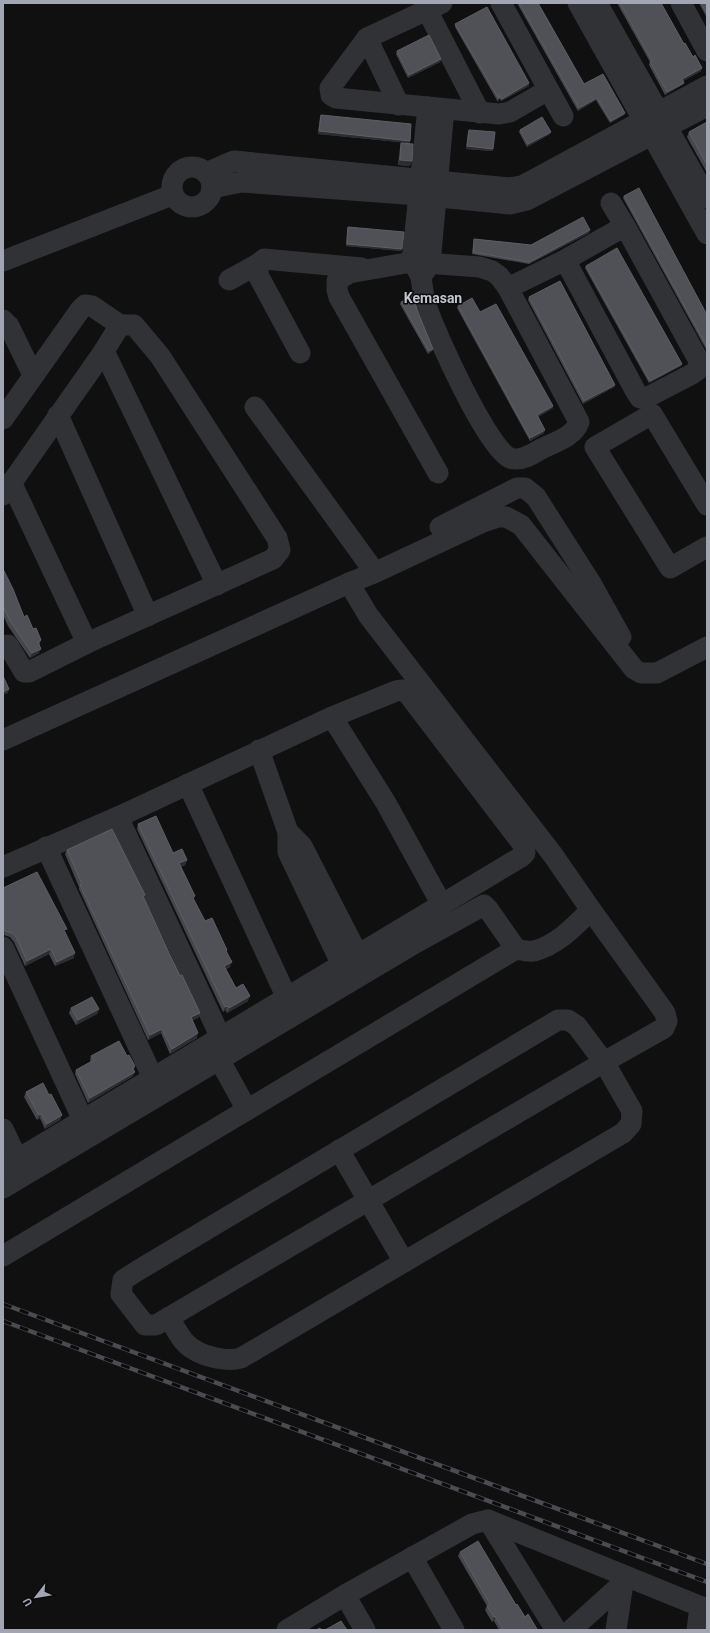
<svg xmlns="http://www.w3.org/2000/svg" width="710" height="1633" viewBox="0 0 710 1633" font-family="Roboto,sans-serif">
  <style>
    .lines { fill: none; stroke-linecap: round; stroke-linejoin: round }
    .minor { stroke: #313236; stroke-width: 21 }
    .rail-casing { stroke: #4a4c51; stroke-width: 4.5 }
    .rail { stroke: #0b0b0c; stroke-width: 3; stroke-dasharray: 9; stroke-linecap: butt }
    .wall { fill: #46474c }
    .shaded-wall { fill: #2c2d30 }
    .building { fill: #505157; stroke: #5c5f65 }
    .labels { text-anchor: middle; stroke-width: 3; stroke-linejoin: round; paint-order: stroke }
    .quarter-label { font-size: 14px; font-weight: bold; fill: #c2c5ce; stroke: #0b0b0c }
  </style>
  <rect width="100%" height="100%" fill="#101011"/>
  <g class="lines">
    <g class="minor">
      <polyline points="442,3 367,38 330,88 331,95 336,98 499,114 510,112 548,90"/>
      <polyline points="501,3 563,116"/>
      <polyline points="578,3 707,234"/>
      <polyline points="597,3 707,198"/>
      <polyline points="681,3 707,51"/>
      <polyline points="427,10 480,113"/>
      <polyline points="367,38 399,105"/>
      <path d="M428 107 412 262C415 267 420 273 421 278 423 288 423 298 427 308 436 334 487 448 510 458 520 462 533 454 541 449 555 442 574 437 579 422L508 288"/>
      <circle cx="192" cy="187" r="20"/>
      <polyline points="206,173 234,161 509,188 522,186 707,86"/>
      <polyline points="212,188 241,182 419,195 510,204 527,200 707,106"/>
      <polyline points="611,203 625,226"/>
      <polyline points="3,261 172,195"/>
      <polyline points="258,264 258,275 300,353"/>
      <polyline points="422,275 430,264 431,253 444,109"/>
      <polyline points="229,280 258,264 264,259 362,268"/>
      <polyline points="3,320 9,326 33,375"/>
      <polyline points="104,351 217,585"/>
      <polyline points="255,407 371,567"/>
      <polyline points="58,415 148,616"/>
      <polyline points="3,419 80,310 85,305 92,306 120,325"/>
      <polyline points="438,473 339,297 337,290 337,281 349,273 412,262 480,267 492,271 499,276 508,288 565,260 625,226 699,361 699,369 692,374 646,398 640,398 636,392 565,260"/>
      <polyline points="11,482 87,643"/>
      <polyline points="3,495 104,351 120,325 134,325 160,356 277,538 280,550 273,559 87,643 29,672 24,672 8,645 3,647"/>
      <polyline points="707,505 652,414 595,447 670,568 707,547"/>
      <polyline points="440,527 517,488 525,488 536,497 592,585 621,637"/>
      <polyline points="332,717 386,803 442,905"/>
      <polyline points="3,740 349,583"/>
      <polyline points="259,750 288,832 288,852 342,965"/>
      <polyline points="188,784 287,998"/>
      <polyline points="118,817 221,1038"/>
      <polyline points="288,832 302,846 358,955"/>
      <polyline points="46,847 153,1078"/>
      <polyline points="3,867 118,817 332,717 396,691 403,690 408,694 524,846 525,853 521,857 3,1168"/>
      <polyline points="3,947 83,1120"/>
      <polyline points="219,1059 247,1110"/>
      <polyline points="3,1129 18,1160"/>
      <polyline points="339,1150 404,1262"/>
      <polyline points="3,1188 417,942 484,905 488,909 516,949"/>
      <path d="M3 1256 516 949C521 950 529 952 534 951 557 945 575 926 591 910L553 855 368 615 349 583 374 573 483 522 498 517H506L521 525 634 669 641 673H657L707 647"/>
      <path d="M169 1317C175 1328 182 1343 193 1349 205 1357 227 1362 241 1358L623 1133 631 1124 632 1111 604 1062 577 1026 568 1020H558L137 1271 123 1280 121 1294 145 1325H156L604 1062 664 1028 667 1021 665 1013 591 910"/>
      <polyline points="488,1520 556,1630"/>
      <polyline points="412,1557 454,1630"/>
      <polyline points="345,1595 365,1630"/>
      <polyline points="287,1630 345,1595 472,1524 488,1520 707,1609"/>
      <polyline points="571,1630 623,1583"/>
      <polyline points="616,1630 623,1583 625,1578"/>
      <polyline points="697,1630 700,1607"/>
    </g>
    <defs>
      <g id="rail">
        <polyline points="3,1304 707,1564"/>
        <polyline points="3,1321 707,1582"/>
      </g>
    </defs>
    <use href="#rail" class="rail-casing"/>
    <use href="#rail" class="rail"/>
  </g>
  <g class="wall">
    <polygon points="517,3 538,3 584,84 625,113 624,115 610,123 596,100 578,111"/>
    <polygon points="617,3 661,3 684,44 701,71 683,81 684,83 682,85 665,95 649,65 650,62"/>
    <polygon points="699,3 707,3 707,18"/>
    <polygon points="455,24 529,83 529,86 501,101 499,97 498,102 455,27"/>
    <polygon points="397,51 441,59 440,62 408,78 396,54"/>
    <polygon points="321,115 410,141 409,143 318,134 320,117"/>
    <polygon points="707,122 707,173 687,137 689,132"/>
    <polygon points="469,130 493,149 492,151 466,149 468,132"/>
    <polygon points="520,130 550,134 527,147 519,132"/>
    <polygon points="401,143 410,166 398,165 400,148"/>
    <polygon points="624,196 707,315 707,351 623,198"/>
    <polygon points="348,227 402,249 401,251 346,246 347,230"/>
    <polygon points="589,233 529,264 472,254 474,241 474,239 531,245"/>
    <polygon points="586,266 682,364 681,366 649,383 585,268"/>
    <polygon points="529,297 614,387 583,404 528,300"/>
    <polygon points="401,302 432,351 428,354 400,304"/>
    <polygon points="458,306 553,406 553,408 538,417 544,433 530,441 457,308"/>
    <polygon points="3,569 24,617 41,640 39,645 39,653 30,658 8,626 3,615"/>
    <polygon points="138,824 173,853 187,860 185,865 181,867 194,900 205,921 227,952 230,967 226,969 236,988 248,1001 227,1013 226,1010 223,1012 137,829"/>
    <polygon points="67,850 144,898 169,953 200,1013 198,1018 192,1020 197,1038 170,1054 161,1033 148,1040 79,889 79,887 65,854"/>
    <polygon points="3,888 65,933 74,958 55,966 49,954 25,966 14,942 10,937 4,935"/>
    <polygon points="71,1008 99,1009 97,1014 76,1025 69,1013"/>
    <polygon points="91,1056 127,1056 135,1066 134,1070 133,1076 88,1103 75,1074 76,1070 91,1062 90,1060"/>
    <polygon points="26,1092 49,1095 62,1115 60,1120 45,1129 40,1118 37,1120 24,1097"/>
    <polygon points="460,1552 516,1605 525,1617 537,1630 499,1630 494,1621 492,1622 485,1610 487,1606 458,1556"/>
  </g>
  <g class="shaded-wall">
    <polygon points="441,59 440,62 408,78 409,75"/>
    <polygon points="702,68 701,71 681,82 682,79"/>
    <polygon points="529,83 529,86 501,101 502,99"/>
    <polygon points="684,83 682,85 665,95 667,92"/>
    <polygon points="597,98 596,100 578,111 579,108"/>
    <polygon points="625,113 624,115 610,123 611,121"/>
    <polygon points="319,131 410,141 409,143 318,134"/>
    <polygon points="551,132 550,134 527,147 528,144"/>
    <polygon points="467,146 493,149 492,151 466,149"/>
    <polygon points="400,160 412,161 410,166 398,165"/>
    <polygon points="590,230 589,233 529,264 530,262"/>
    <polygon points="347,244 402,249 401,251 346,246"/>
    <polygon points="433,349 432,351 428,354 429,351"/>
    <polygon points="682,364 681,366 649,383 650,381"/>
    <polygon points="615,385 614,387 583,404 584,401"/>
    <polygon points="553,406 553,408 536,418 537,415"/>
    <polygon points="545,430 544,433 530,441 530,438"/>
    <polygon points="41,649 39,653 30,658 32,653"/>
    <polygon points="9,689 8,693 3,695 3,692"/>
    <polygon points="187,860 185,865 177,868 179,863"/>
    <polygon points="3,931 5,931 4,935 3,935"/>
    <polygon points="51,949 49,954 25,966 27,961"/>
    <polygon points="75,953 74,958 55,966 57,962"/>
    <polygon points="232,962 230,967 223,970 224,966"/>
    <polygon points="250,996 248,1001 227,1013 229,1008"/>
    <polygon points="228,1006 226,1010 223,1012 225,1007"/>
    <polygon points="99,1009 97,1014 76,1025 78,1020"/>
    <polygon points="200,1013 198,1018 189,1022 191,1017"/>
    <polygon points="162,1029 161,1033 148,1040 150,1035"/>
    <polygon points="198,1033 197,1038 170,1054 172,1049"/>
    <polygon points="135,1072 133,1076 88,1103 90,1098"/>
    <polygon points="41,1114 40,1118 37,1120 39,1115"/>
    <polygon points="62,1115 60,1120 45,1129 47,1124"/>
    <polygon points="495,1616 494,1621 492,1622 494,1617"/>
  </g>
  <g class="building">
    <polygon points="519,3 538,3 584,84 603,74 625,113 611,121 597,98 579,108"/>
    <polygon points="620,3 661,3 684,44 685,43 693,57 695,55 702,68 682,79 684,83 667,92 650,62 652,61"/>
    <polygon points="701,3 707,3 707,14"/>
    <polygon points="487,7 529,83 502,99 499,94 499,99 455,24"/>
    <polygon points="429,35 441,59 409,75 397,51"/>
    <polygon points="321,115 411,124 410,141 319,131"/>
    <polygon points="542,117 551,132 528,144 520,130"/>
    <polygon points="707,122 707,165 689,132"/>
    <polygon points="469,130 495,132 493,149 467,146"/>
    <polygon points="401,143 413,144 412,161 400,160"/>
    <polygon points="639,188 707,315 707,347 624,196"/>
    <polygon points="583,217 590,230 530,262 473,252 474,239 531,245"/>
    <polygon points="348,227 404,232 402,249 347,244"/>
    <polygon points="617,248 682,364 650,381 586,266"/>
    <polygon points="560,281 615,385 584,401 529,297"/>
    <polygon points="413,295 417,310 433,349 429,351 401,302"/>
    <polygon points="472,298 480,312 496,304 553,406 537,415 545,430 530,438 458,306"/>
    <polygon points="3,569 13,589 24,617 27,615 33,629 36,628 41,640 38,642 41,649 32,653 10,621 3,606"/>
    <polygon points="3,676 9,689 3,692"/>
    <polygon points="156,816 173,853 182,849 187,860 179,863 195,896 193,898 205,921 212,918 227,950 226,951 232,962 224,966 236,988 243,984 250,996 229,1008 228,1006 225,1007 138,824"/>
    <polygon points="112,829 145,895 143,896 169,953 180,976 182,975 200,1013 191,1017 198,1033 172,1049 162,1029 150,1035 80,885 82,884 67,850"/>
    <polygon points="37,872 67,929 64,930 75,953 57,962 51,949 27,961 16,937 12,933 5,931 3,931 3,888"/>
    <polygon points="92,997 99,1009 78,1020 71,1008"/>
    <polygon points="119,1041 127,1056 129,1055 135,1066 132,1068 135,1072 90,1098 76,1070 94,1060 91,1056"/>
    <polygon points="43,1083 49,1095 51,1094 62,1115 47,1124 41,1114 39,1115 26,1092"/>
    <polygon points="478,1541 516,1605 517,1604 525,1617 528,1614 537,1629 535,1630 503,1630 495,1616 494,1617 487,1606 490,1604 460,1552"/>
    <polygon points="341,1621 347,1630 325,1630"/>
    <polygon points="320,1628 321,1630 316,1630"/>
  </g>
  <g class="labels">
    <g class="quarter-label">
      <text x="433" y="303">Kemasan</text>
    </g>
  </g>
  <rect width="710" height="1633" fill="none" stroke="#a1a6b2" stroke-width="8"/>
  <g transform="translate(36 1597) rotate(239)" stroke="#0b0b0c" stroke-width="3" paint-order="stroke">
  <path d="M0-3L7 15L0 10L-7 15Z" fill="#a1a6b2"/>
  <text y="-6" font-size="11" font-weight="bold" text-anchor="middle" fill="#a1a6b2">U</text>
  </g>
</svg>
